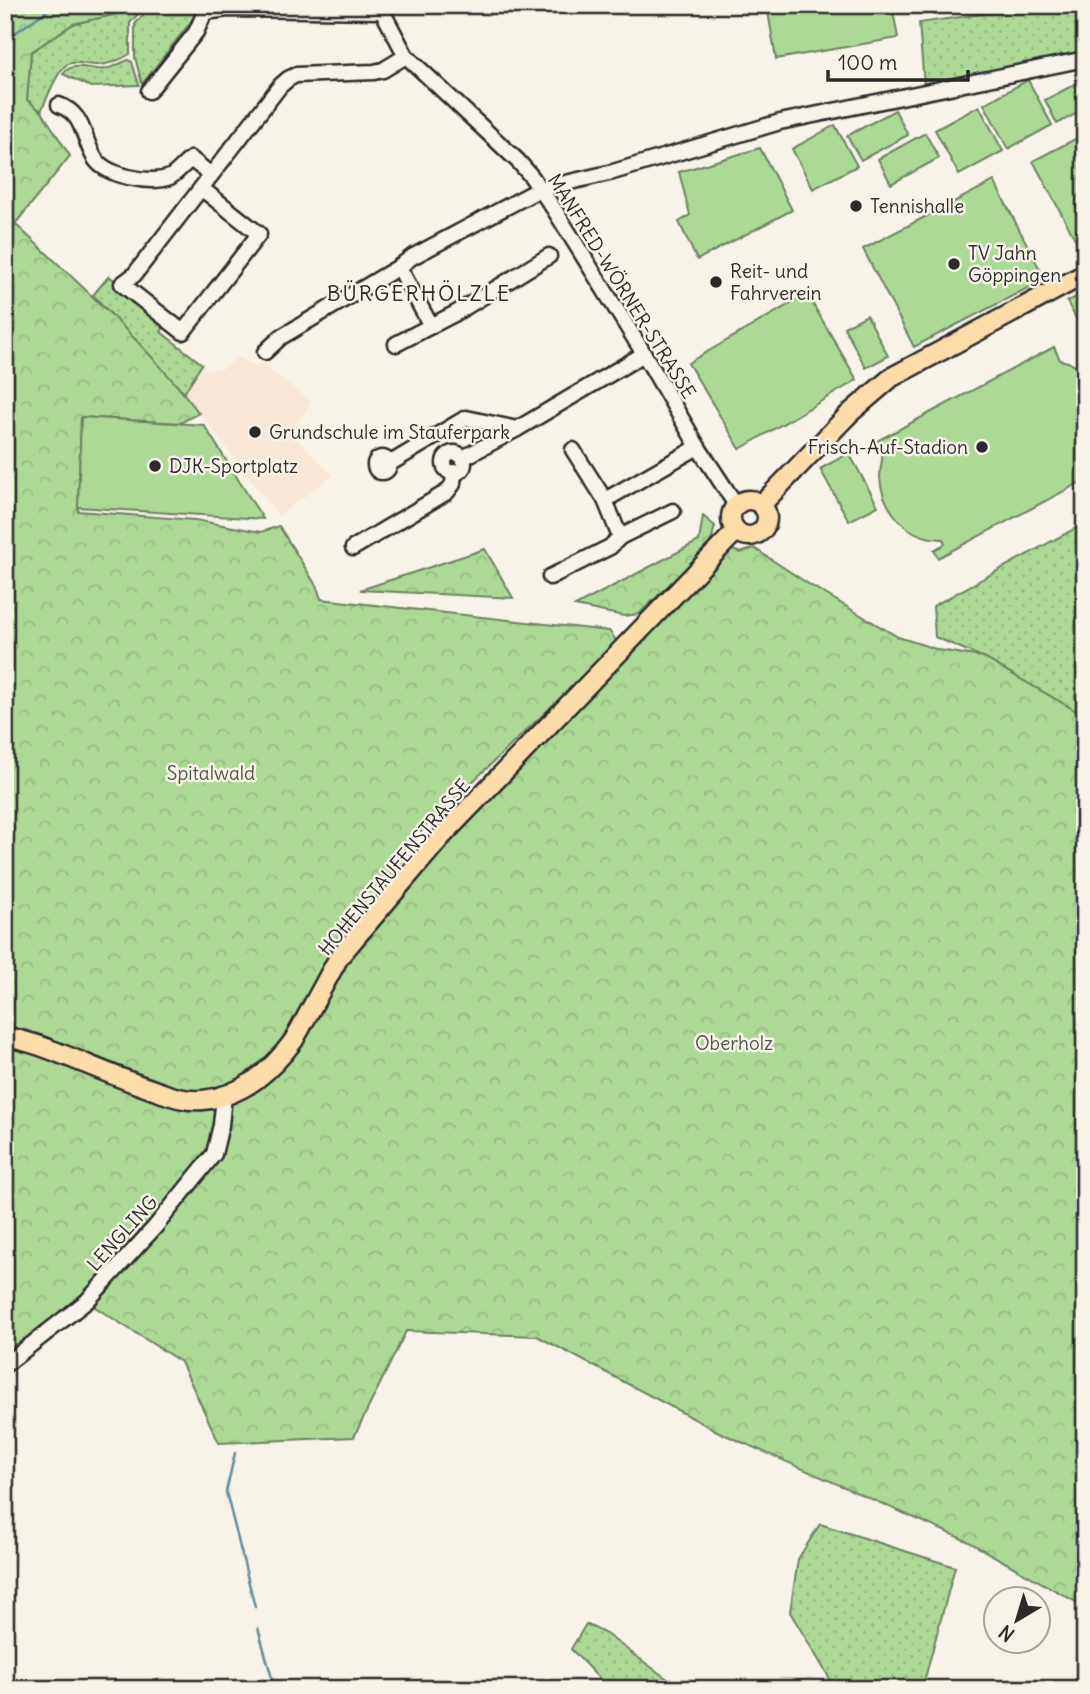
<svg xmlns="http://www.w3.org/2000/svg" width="1090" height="1694" viewBox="0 0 1090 1694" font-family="Delius,sans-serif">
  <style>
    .built { fill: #f8e7d6 }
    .grass { fill: url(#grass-dots); stroke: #6c8261; stroke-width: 2 }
    .forest { fill: url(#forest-crowns); stroke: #6c8261; stroke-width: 2 }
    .park { fill: #add997; stroke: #6c8261; stroke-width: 2 }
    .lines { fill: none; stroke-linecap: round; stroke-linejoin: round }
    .stream { stroke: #628a9c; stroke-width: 2.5 }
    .minor-casing { stroke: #2b2b2b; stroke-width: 19 }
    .major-casing { stroke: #2b2b2b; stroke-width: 23 }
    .minor { stroke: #f7f3e8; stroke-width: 14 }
    .major { stroke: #fddcac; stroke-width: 18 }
    .poi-dot { fill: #2b2b2b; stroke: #f7f3e8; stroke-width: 2.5 }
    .labels { text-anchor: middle; stroke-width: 5; stroke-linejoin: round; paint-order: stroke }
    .poi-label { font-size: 19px; fill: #2b2b2b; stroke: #f7f3e8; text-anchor: start }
    .street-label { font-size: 19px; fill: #2b2b2b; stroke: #f7f3e8 }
    .park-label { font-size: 19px; fill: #4c5646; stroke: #f7f3e8 }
    .neighbourhood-label { font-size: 21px; letter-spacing: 2px; fill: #2b2b2b; stroke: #f7f3e8 }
  </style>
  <defs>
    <pattern id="grass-dots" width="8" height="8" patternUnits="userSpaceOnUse" patternTransform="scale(1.75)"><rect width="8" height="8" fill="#add997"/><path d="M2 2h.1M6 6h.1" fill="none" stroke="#95ba82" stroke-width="1.8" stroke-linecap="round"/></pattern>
    <pattern id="forest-crowns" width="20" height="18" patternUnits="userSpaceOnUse" patternTransform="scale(1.75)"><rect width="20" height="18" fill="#add997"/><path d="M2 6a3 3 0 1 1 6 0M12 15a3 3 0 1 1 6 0" fill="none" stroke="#95ba82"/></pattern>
  </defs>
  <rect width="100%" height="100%" fill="#f7f3e8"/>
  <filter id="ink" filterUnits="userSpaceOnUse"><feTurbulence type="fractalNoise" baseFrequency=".0143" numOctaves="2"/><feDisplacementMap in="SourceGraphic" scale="14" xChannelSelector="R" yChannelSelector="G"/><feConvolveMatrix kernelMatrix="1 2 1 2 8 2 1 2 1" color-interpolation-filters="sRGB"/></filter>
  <g filter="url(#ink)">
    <polygon class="built" points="239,357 253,365 261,363 312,402 294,426 297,439 333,475 279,516 184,393 202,364 204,369 221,369"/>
    <g class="grass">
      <path d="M132 5H146L130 23V54C120 60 110 65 98 65 88 66 73 59 65 66 55 75 47 99 41 111L27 100 31 52 73 24 130 11Z"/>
      <polygon points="151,5 204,5 142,84 135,57 135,24"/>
      <polygon points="1044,5 1085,5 1085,51 924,85 919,23"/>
      <path d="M128 60 132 62 139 85 91 87 63 74C74 59 91 72 106 69 114 67 121 63 128 60Z"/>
      <polygon points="109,276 167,322 161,332 202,364 184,393 93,295"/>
      <polygon points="1085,523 1085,716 982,657 935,637 933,606"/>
      <polygon points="820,1524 955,1567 922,1689 836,1689 790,1612 798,1559"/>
      <polygon points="586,1624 606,1634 681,1689 609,1689 571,1649"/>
    </g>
    <g class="forest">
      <path d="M5 5H132L130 11 73 24 31 52 27 100 42 112 70 156 15 224C79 283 146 344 199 413L180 423 81 417 78 511 195 520 261 532 279 526 317 587 321 599 609 631 618 643 423 829 334 955 283 1048 270 1063 246 1080 222 1091 223 1102 250 1091 272 1074 291 1054 351 948 450 834 729 549 741 553 754 548 810 585 898 637 939 650 982 657 1085 716V1607L967 1541 721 1433 537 1336 406 1331 354 1437 219 1443 181 1362 87 1302 17 1361 5 1369Z"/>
      <polygon points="703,516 715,526 710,545 639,614 624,616 575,606 699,541"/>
      <polygon points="485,549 513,598 360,590"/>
    </g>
    <g class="park">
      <polygon points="767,5 892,5 898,38 776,59"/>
      <polygon points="1085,79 1085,109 1057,124 1045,100"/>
      <polygon points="1028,80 1052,125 1008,149 984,104"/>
      <polygon points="979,106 1003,151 959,175 935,130"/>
      <polygon points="895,110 908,135 861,160 847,136"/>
      <polygon points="835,125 857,166 813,189 792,149"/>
      <polygon points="925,133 939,158 891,184 878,159"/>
      <polygon points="1085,134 1085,248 1081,250 1033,161"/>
      <polygon points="760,148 792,210 697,260 679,222 690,215 679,172"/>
      <polygon points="994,181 1045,279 914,347 863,249"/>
      <polygon points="1085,292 1085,335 1067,302"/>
      <polygon points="807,294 857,380 740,449 688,363"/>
      <polygon points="867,315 888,356 866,368 844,327"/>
      <path d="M1054 347 1060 360 1068 362 1085 372V480L938 558 934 550 945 544 943 539C938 538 932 539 927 537 901 531 881 503 880 477 880 458 887 460 877 441Z"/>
      <polygon points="81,417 204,425 263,519 78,507"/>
      <polygon points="849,453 878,506 849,521 820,469"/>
    </g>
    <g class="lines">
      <g class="stream">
        <polyline points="5,40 55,5"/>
        <polyline points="235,1453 226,1492 255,1607"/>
        <polyline points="258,1628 275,1689"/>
      </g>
      <defs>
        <g id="minor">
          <polyline points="379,5 406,56 518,161 531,176 554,209 641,349 698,447 736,505"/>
          <polyline points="149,91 196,32 205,12 228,9 382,11"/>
          <path d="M59 105C84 114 82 136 94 157 104 176 151 185 170 177 177 173 184 164 191 159L211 175"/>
          <polyline points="201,188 259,234 183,332 122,284 134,275 144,262 280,86 288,79 296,75 374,72 383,70 406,56"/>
          <polyline points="399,267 431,326"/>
          <polyline points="396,344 456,313 549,256"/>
          <polyline points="265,352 281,337 399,267 412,257 540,189 613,172 780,122 1085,59"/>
          <polyline points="573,450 605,500"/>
          <circle cx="454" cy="463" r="10"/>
          <circle cx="382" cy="465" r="7"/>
          <polyline points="463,458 517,429 644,354"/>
          <polyline points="389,464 466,418 517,429"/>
          <polyline points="620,537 605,500 698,447"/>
          <polyline points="353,548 447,492 453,484 454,472"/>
          <polyline points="550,577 610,547 620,537 673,511"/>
          <polyline points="5,1365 87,1301 155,1227 214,1154 221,1125 224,1096"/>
        </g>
        <g id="major">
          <circle cx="749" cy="518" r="18"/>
          <polyline points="761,505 850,413 892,377 1085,274"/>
          <path d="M5 1036C19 1040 33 1043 46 1048 81 1061 115 1077 151 1089 168 1095 185 1102 203 1100 243 1096 271 1071 294 1040L339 957 442 836 736 531"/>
        </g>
      </defs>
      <use href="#minor" class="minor-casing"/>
      <use href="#major" class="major-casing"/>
      <use href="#minor" class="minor"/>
      <use href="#major" class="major"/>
    </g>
  </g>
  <g class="poi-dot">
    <circle cx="856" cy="206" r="7"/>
    <circle cx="954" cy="264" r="7"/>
    <circle cx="716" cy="282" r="7"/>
    <circle cx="255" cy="432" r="7"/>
    <circle cx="982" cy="447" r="7"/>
    <circle cx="155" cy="466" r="7"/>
  </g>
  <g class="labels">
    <g class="poi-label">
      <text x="870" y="213">Tennishalle</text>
      <text x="968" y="260">TV Jahn<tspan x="968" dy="22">Göppingen</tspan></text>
      <text x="730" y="278">Reit- und<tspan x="730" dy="22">Fahrverein</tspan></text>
      <text x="269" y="439">Grundschule im Stauferpark</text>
      <text x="968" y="454" text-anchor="end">Frisch-Auf-Stadion</text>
      <text x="169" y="473">DJK-Sportplatz</text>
    </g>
    <g class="street-label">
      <text transform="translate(622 286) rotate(58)" y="7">MANFRED-WÖRNER-STRASSE</text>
      <text transform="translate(394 867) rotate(-50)" y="7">HOHENSTAUFENSTRASSE</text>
      <text transform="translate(122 1233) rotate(-48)" y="7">LENGLING</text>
    </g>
    <g class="park-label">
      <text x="211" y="780">Spitalwald</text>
      <text x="734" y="1050">Oberholz</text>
    </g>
    <g class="neighbourhood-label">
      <text x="419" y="301">BÜRGERHÖLZLE</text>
    </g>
  </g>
  <rect width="1090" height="1694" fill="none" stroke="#f7f3e8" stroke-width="28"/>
  <rect x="14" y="14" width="1062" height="1666" fill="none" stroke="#2b2b2b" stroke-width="2.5" filter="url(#ink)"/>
  <g transform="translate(1017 1620) rotate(218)"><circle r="33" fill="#f7f3e8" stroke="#a5a39c" stroke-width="2"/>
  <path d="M0-5L12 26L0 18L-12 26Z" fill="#2b2b2b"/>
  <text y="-10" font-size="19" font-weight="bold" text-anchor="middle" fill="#2b2b2b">N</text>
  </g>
  <path d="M828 70v10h140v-10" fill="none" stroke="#2b2b2b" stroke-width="3.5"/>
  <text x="838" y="70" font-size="21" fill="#2b2b2b" stroke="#f7f3e8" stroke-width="5" paint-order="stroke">100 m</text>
</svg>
